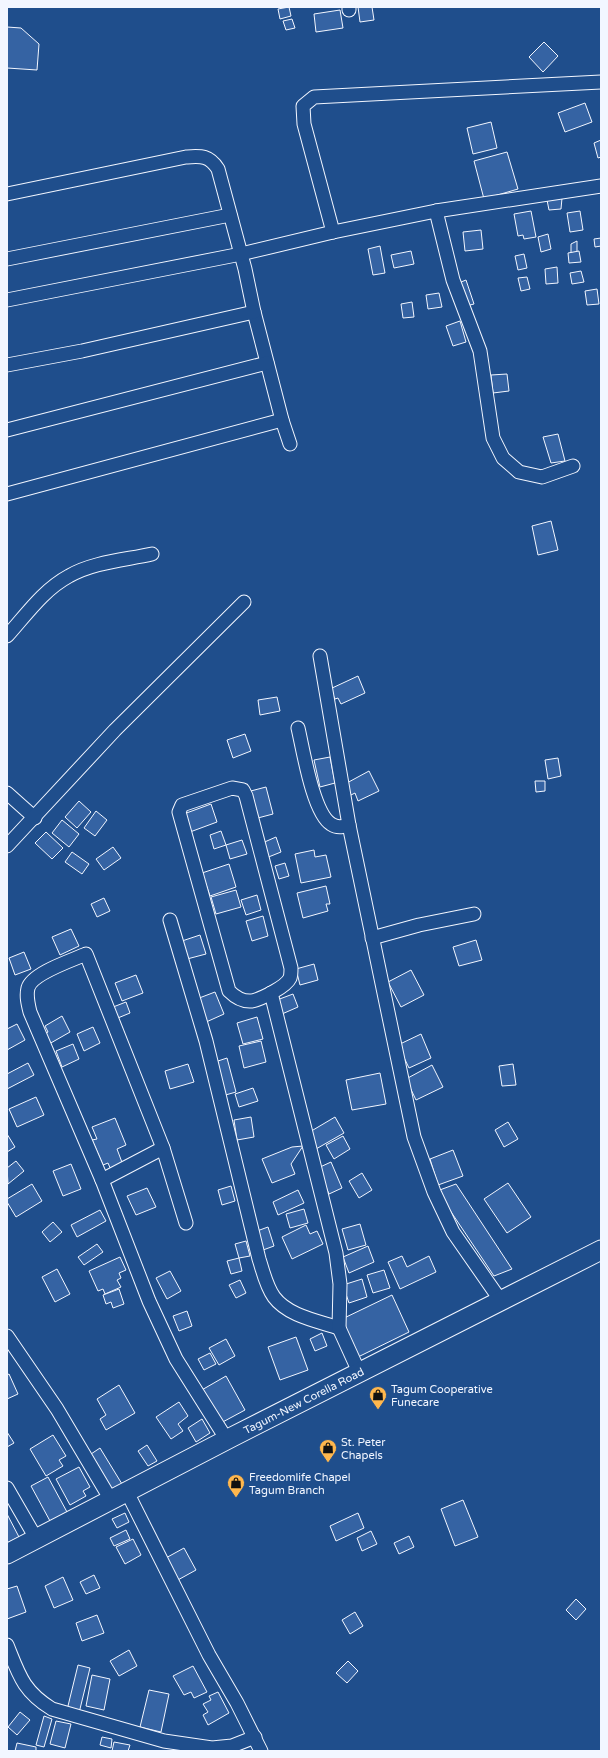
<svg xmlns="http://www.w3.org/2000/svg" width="608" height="1758" viewBox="0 0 608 1758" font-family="'Varela Round',sans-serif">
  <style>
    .building { fill: #3563a3; stroke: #f2f6ff }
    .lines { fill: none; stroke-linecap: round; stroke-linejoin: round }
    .minor-casing { stroke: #f2f6ff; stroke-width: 15 }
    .secondary-casing { stroke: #f2f6ff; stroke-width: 21 }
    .minor { stroke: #1f4e8c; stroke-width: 13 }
    .secondary { stroke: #1f4e8c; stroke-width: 19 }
    .labels { text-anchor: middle; stroke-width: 3; stroke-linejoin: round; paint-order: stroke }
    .poi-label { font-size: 11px; fill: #f2f6ff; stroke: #1f4e8c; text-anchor: start }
    .street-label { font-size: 11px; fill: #f2f6ff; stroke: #1f4e8c }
  </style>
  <rect width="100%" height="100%" fill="#1f4e8c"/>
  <g class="building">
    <polygon points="289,7 291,16 280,19 278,9"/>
    <polygon points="358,7 372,7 374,20 360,22"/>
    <polygon points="340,10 343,28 316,32 314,14"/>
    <polygon points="292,19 295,28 286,30 283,21"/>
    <polygon points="7,27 21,28 39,44 37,70 7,68"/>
    <polygon points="544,42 558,56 543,72 529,57"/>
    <polygon points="585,103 592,122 565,132 558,113"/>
    <polygon points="491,122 497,148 473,154 467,128"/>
    <polygon points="601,140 601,157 598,158 594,143"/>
    <polygon points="507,152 518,189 484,199 474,161"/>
    <polygon points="562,198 561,209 549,210 547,200"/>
    <polygon points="531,211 536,237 524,239 523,235 518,236 514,214"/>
    <polygon points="580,211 583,230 570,232 567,213"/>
    <polygon points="481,230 483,249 465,251 463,232"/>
    <polygon points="548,234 551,249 541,252 538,237"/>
    <polygon points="601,238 601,246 595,247 594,239"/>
    <polygon points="577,241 577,252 571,253 571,244"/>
    <polygon points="380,246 385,273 373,275 368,249"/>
    <polygon points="411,251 414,264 394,268 391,255"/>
    <polygon points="579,251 581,262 569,263 568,253"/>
    <polygon points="524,254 527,268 518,270 515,256"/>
    <polygon points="557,267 558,283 546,284 545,269"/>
    <polygon points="581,271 584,282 572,284 570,273"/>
    <polygon points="527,277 530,289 521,291 518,278"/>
    <polygon points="466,280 474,304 466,306 456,284"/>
    <polygon points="597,289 599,304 587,305 585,291"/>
    <polygon points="439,293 442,307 428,309 426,295"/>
    <polygon points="412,302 414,317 403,318 401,304"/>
    <polygon points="460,321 466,342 453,346 446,326"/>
    <polygon points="507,374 509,391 493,393 491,375"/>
    <polygon points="558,434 565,461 551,463 543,437"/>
    <polygon points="551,521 558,550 538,555 532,526"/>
    <polygon points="358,676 365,693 341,704 338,698 335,699 330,689"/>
    <polygon points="277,697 280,711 260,715 258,700"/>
    <polygon points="245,734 251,751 233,758 227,740"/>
    <polygon points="330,757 335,783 320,787 314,760"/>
    <polygon points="558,758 561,776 548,779 545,760"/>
    <polygon points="369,771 379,791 358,801 355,793 351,795 345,784"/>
    <polygon points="535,781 545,781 545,791 536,792"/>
    <polygon points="266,787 273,814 254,819 247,792"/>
    <polygon points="79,801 91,812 77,828 65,817"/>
    <polygon points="211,804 217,822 190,832 181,815"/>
    <polygon points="96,811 107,820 95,836 84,828"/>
    <polygon points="62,820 79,834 69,847 52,833"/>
    <polygon points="221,831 226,845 214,849 210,835"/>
    <polygon points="46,832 63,848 52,859 35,843"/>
    <polygon points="276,837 281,852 266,858 260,844"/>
    <polygon points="242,840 247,854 230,859 226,845"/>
    <polygon points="113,847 121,858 104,870 96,859"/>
    <polygon points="314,850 315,857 326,855 331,877 301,883 295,854"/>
    <polygon points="72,852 89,864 82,874 65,862"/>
    <polygon points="285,863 289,876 279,879 275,866"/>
    <polygon points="229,864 236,887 210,896 202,873"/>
    <polygon points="326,886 330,904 326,904 328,911 303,918 297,893"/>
    <polygon points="236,890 241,907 216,914 211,897"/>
    <polygon points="257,895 261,910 246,915 241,900"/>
    <polygon points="104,898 110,911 97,917 91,904"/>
    <polygon points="263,916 268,936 252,941 246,921"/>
    <polygon points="71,929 79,946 60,955 52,937"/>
    <polygon points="200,935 206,954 187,959 182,941"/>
    <polygon points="476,940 482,960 459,966 453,947"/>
    <polygon points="24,952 31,969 15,975 9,958"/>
    <polygon points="314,964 318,980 300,985 296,969"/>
    <polygon points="411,970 424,995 401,1007 388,982"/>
    <polygon points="136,975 143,993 122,1001 115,983"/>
    <polygon points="215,992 224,1014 204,1023 194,1000"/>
    <polygon points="293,994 298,1007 282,1014 277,1000"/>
    <polygon points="126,1002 130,1013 113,1020 108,1009"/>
    <polygon points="62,1016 70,1032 49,1044 43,1035 48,1032 45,1026"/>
    <polygon points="257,1017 263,1039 243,1044 237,1023"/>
    <polygon points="17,1024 25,1040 7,1050 7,1029"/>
    <polygon points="93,1027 100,1043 84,1051 77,1034"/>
    <polygon points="421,1034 431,1058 409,1068 398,1045"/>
    <polygon points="261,1041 266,1062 244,1068 239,1046"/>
    <polygon points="73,1044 79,1059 62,1067 56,1051"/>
    <polygon points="227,1058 236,1092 222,1096 212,1063"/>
    <polygon points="28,1063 34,1075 7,1089 7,1074"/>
    <polygon points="188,1064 194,1082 170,1089 165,1071"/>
    <polygon points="513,1064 516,1085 502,1086 499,1066"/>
    <polygon points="432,1065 443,1087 416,1100 406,1079"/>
    <polygon points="380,1073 386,1104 352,1110 346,1080"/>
    <polygon points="253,1088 258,1101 239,1107 235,1094"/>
    <polygon points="36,1097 44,1115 17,1127 9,1109"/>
    <polygon points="251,1117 254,1137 237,1140 234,1120"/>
    <polygon points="335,1117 344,1133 316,1149 308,1133"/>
    <polygon points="115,1118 126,1145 117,1149 123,1165 111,1170 108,1163 103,1165 92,1140 97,1139 92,1127"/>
    <polygon points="508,1122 518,1139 504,1147 495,1130"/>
    <polygon points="7,1134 15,1147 7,1152"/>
    <polygon points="343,1136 350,1149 334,1159 326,1145"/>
    <polygon points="303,1146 291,1164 295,1174 272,1183 262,1159 292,1147"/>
    <polygon points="453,1150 463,1176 438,1185 430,1159"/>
    <polygon points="16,1161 24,1171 8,1184 7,1168"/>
    <polygon points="331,1162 342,1188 329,1194 318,1168"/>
    <polygon points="71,1164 81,1189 63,1196 53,1171"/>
    <polygon points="362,1173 372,1190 359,1198 349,1181"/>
    <polygon points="508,1183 531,1217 507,1233 484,1199"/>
    <polygon points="32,1184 42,1201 16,1217 7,1202 7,1199"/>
    <polygon points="456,1184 512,1269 494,1276 437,1191"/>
    <polygon points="231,1186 235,1201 222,1205 218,1190"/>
    <polygon points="147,1188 156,1207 136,1215 127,1196"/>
    <polygon points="298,1190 304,1203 278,1215 273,1202"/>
    <polygon points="304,1209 308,1223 290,1228 286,1214"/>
    <polygon points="100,1210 106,1221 77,1237 71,1225"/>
    <polygon points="53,1222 62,1232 50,1242 42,1232"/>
    <polygon points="360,1224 366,1245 348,1250 342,1229"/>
    <polygon points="306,1225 310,1234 317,1231 323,1244 292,1259 282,1237"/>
    <polygon points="268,1227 274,1246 263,1250 257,1231"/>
    <polygon points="246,1241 250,1256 239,1258 235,1244"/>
    <polygon points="97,1244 103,1252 84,1265 78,1257"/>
    <polygon points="368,1246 374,1262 349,1273 343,1257"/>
    <polygon points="402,1256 407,1267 429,1256 436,1272 400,1289 388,1262"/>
    <polygon points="120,1257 126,1270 119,1273 121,1278 117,1280 121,1287 105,1294 103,1289 98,1291 89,1271"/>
    <polygon points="239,1258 242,1271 231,1274 227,1261"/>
    <polygon points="57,1269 70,1294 55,1302 42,1277"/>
    <polygon points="384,1270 390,1288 373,1293 367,1275"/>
    <polygon points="170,1271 181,1291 167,1299 156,1278"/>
    <polygon points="362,1279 367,1297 349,1303 343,1285"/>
    <polygon points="240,1280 246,1293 236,1298 229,1285"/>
    <polygon points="119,1289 124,1304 113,1308 111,1302 106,1304 103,1295"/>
    <polygon points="392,1295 409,1332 358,1357 340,1320"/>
    <polygon points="187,1311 192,1326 179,1331 173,1316"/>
    <polygon points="322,1333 327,1346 315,1351 310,1339"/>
    <polygon points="296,1337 308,1370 280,1380 268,1347"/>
    <polygon points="226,1339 235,1356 219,1365 209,1348"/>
    <polygon points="210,1353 216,1364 204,1370 198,1359"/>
    <polygon points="9,1374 18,1394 7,1399 7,1375"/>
    <polygon points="226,1376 245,1410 219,1424 200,1391"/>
    <polygon points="119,1385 135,1413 106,1430 100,1419 106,1415 97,1399"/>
    <polygon points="179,1402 188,1416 178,1424 183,1431 171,1439 156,1417"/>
    <polygon points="202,1419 210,1433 196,1442 188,1428"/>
    <polygon points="7,1432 14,1443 7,1447"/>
    <polygon points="53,1435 66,1456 59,1460 63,1466 46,1476 30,1449"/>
    <polygon points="147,1445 157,1461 148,1466 138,1451"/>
    <polygon points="100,1448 122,1484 109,1492 88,1456"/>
    <polygon points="79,1467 90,1487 83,1491 86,1496 70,1505 56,1479"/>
    <polygon points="48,1477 67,1512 50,1521 31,1486"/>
    <polygon points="463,1500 478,1537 455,1546 441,1509"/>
    <polygon points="125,1513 129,1522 117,1528 112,1519"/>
    <polygon points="358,1513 364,1528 336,1541 330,1526"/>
    <polygon points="7,1514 19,1537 7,1543"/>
    <polygon points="126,1530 130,1539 114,1546 110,1538"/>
    <polygon points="371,1531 377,1544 362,1551 357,1538"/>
    <polygon points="409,1536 414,1547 399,1554 394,1543"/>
    <polygon points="133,1539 141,1555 125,1564 116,1547"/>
    <polygon points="184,1548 196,1570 176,1581 164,1559"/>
    <polygon points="94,1575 100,1588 86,1594 80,1582"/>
    <polygon points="63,1577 73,1600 54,1608 45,1586"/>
    <polygon points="17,1586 26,1612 7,1619 7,1589"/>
    <polygon points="576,1599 586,1609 576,1620 566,1610"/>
    <polygon points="355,1612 363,1626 350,1634 342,1620"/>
    <polygon points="97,1615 104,1633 82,1641 76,1623"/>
    <polygon points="129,1650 137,1666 119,1676 110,1661"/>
    <polygon points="348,1661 358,1671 347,1683 336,1673"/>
    <polygon points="78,1665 90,1668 79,1713 67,1710"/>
    <polygon points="193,1666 207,1692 194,1698 191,1692 184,1695 173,1676"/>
    <polygon points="92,1675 110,1679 104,1710 86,1706"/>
    <polygon points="149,1690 169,1694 161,1732 140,1727"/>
    <polygon points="218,1692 229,1713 208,1725 203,1715 208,1712 203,1704 211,1700 209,1696"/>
    <polygon points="20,1712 30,1720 17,1735 8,1727"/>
    <polygon points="44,1716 52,1719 44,1747 36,1745"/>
    <polygon points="56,1721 71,1724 65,1748 50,1744"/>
    <polygon points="102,1737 112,1739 111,1748 100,1745"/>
    <polygon points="114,1742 130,1745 128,1751 112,1751"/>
    <polygon points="17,1743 36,1747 36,1751 15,1751"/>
  </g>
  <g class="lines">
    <defs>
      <g id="minor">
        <polyline points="349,7 349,10"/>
        <path d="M7 194 186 157C201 156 209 155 218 169L245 269 254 312 282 420 290 444"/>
        <polyline points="436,211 453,280 480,351 493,438 503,458 519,472 542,477 573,466"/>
        <polyline points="333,232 304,124 303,106 314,97 601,82"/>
        <polyline points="7,259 230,215"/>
        <polyline points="7,300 241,254 333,232 436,211 601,186"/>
        <polyline points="7,365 82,351 254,312"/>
        <polyline points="7,430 267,363"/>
        <polyline points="7,494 282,420"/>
        <path d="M7 636C26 615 43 590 69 576 93 562 125 560 152 554"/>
        <polyline points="320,656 349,825 414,1137 434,1192 453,1232 501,1301"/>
        <path d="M298 728C303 749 313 813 331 824 337 828 342 827 349 825"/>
        <path d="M232 788 243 790 246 796 291 968C291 971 291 975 290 978 286 987 261 999 252 1001 242 1002 235 997 229 991L179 812 182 805Z"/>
        <polyline points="7,793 35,818"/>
        <polyline points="7,846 115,730 244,602"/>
        <path d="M170 920 206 1041 259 1259C263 1271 266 1286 274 1297 288 1316 318 1321 339 1328"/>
        <polyline points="372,938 419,925 474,914"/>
        <polyline points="271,993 336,1253 340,1284 339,1328 359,1372"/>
        <polyline points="102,1180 163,1148"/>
        <path d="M186 1223 163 1148 86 954C73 960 32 973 28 988 26 996 28 1004 30 1012L102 1180 149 1301 176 1359 227 1440"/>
        <polyline points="7,1336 57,1409 111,1500"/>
        <polyline points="7,1488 37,1540"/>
        <polyline points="127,1492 209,1655 237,1703 261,1751"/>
        <path d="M7 1645C19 1675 23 1691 52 1709L164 1741 212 1748 232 1746 255 1737"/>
      </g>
      <g id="secondary">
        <path id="s1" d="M7 1554 232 1437 601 1250"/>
      </g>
    </defs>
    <use href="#minor" class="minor-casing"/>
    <use href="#secondary" class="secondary-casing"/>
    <use href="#minor" class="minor"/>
    <use href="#secondary" class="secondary"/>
  </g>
  <defs>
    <symbol id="shop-pin" viewBox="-11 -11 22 30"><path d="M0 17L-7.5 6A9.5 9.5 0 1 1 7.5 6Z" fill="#ffb74d" stroke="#1f4e8c"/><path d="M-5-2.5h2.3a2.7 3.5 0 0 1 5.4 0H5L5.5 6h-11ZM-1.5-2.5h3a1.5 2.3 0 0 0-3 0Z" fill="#111"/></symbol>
  </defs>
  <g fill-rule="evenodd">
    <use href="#shop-pin" x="368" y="1385" width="20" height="27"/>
    <use href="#shop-pin" x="318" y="1438" width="20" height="27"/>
    <use href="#shop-pin" x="226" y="1473" width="20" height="27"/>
  </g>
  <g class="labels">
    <g class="poi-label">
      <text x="391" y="1393">Tagum Cooperative<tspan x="391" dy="13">Funecare</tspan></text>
      <text x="341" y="1446">St. Peter<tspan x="341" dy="13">Chapels</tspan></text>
      <text x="249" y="1481">Freedomlife Chapel<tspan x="249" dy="13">Tagum Branch</tspan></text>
    </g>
    <g class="street-label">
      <text dy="4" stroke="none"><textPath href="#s1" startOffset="334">Tagum-New Corella Road</textPath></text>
    </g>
  </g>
  <rect width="608" height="1758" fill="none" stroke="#f2f6ff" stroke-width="16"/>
</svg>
